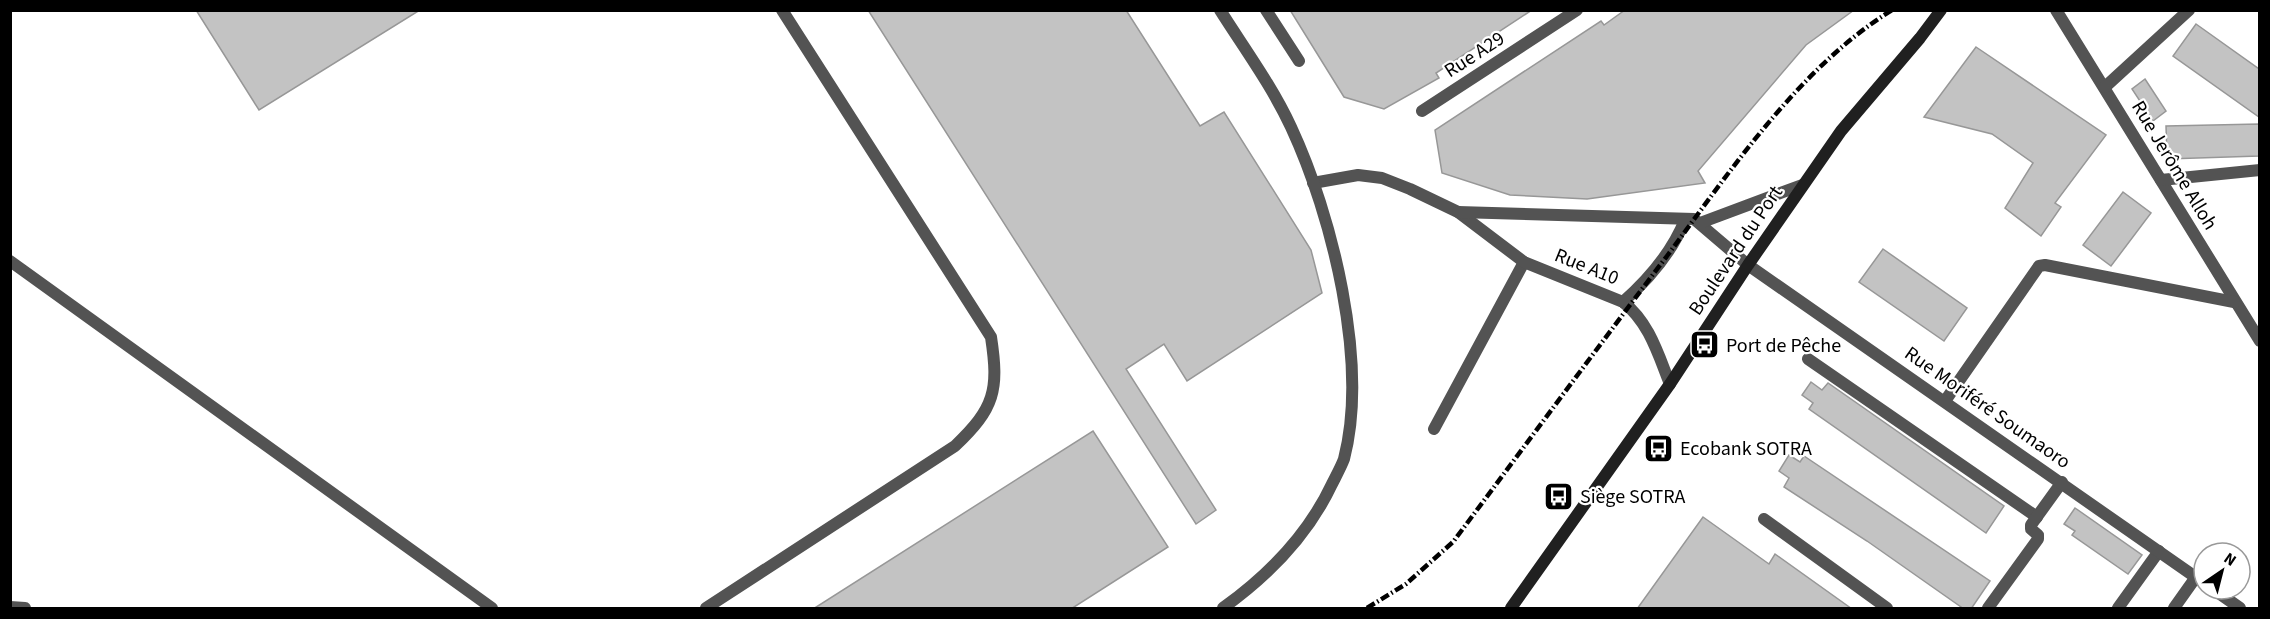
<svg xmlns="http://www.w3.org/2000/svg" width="2270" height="619" viewBox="0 0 2270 619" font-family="'Source Sans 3',sans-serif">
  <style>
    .building { fill: #c3c3c3; stroke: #979797; stroke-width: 1.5 }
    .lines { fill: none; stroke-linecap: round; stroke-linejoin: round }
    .service { stroke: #535353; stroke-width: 12 }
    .minor { stroke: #535353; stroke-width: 12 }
    .tertiary { stroke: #535353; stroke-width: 12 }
    .secondary { stroke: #202020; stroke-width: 12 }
    .rail { stroke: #000; stroke-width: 4.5; stroke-dasharray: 9 3 1.5 3; stroke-linecap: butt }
    .labels { text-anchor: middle; stroke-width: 4.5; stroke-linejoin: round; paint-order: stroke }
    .street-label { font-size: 20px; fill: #000; stroke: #fff }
    .poi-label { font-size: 20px; fill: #000; stroke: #fff; text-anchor: start }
  </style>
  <rect width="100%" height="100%" fill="#fff"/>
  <g class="building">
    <polygon points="196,10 420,10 259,110"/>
    <polygon points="868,10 1126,10 1200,126 1224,112 1311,250 1322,293 1187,381 1164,344 1126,369 1216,510 1196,524"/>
    <polygon points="1290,10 1532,10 1436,73 1439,78 1384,109 1344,97"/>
    <polygon points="1625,10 1854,10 1806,45 1698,171 1705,183 1587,199 1510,195 1442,173 1435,130 1601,21 1604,25"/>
    <polygon points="2196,24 2259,69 2259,117 2173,56"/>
    <polygon points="1976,47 2106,135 2055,203 2061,207 2041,236 2005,208 2033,163 1992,134 1924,117"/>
    <polygon points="2145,79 2166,111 2153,121 2132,89"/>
    <polygon points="2259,124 2259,156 2167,159 2166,126"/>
    <polygon points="2123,192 2151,213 2111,266 2083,245"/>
    <polygon points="1883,249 1967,308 1944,341 1859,282"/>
    <polygon points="1811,382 1822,390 1828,383 2004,506 1986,533 1809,409 1813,403 1802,395"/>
    <polygon points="1093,431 1168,547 1071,609 813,609"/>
    <polygon points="1789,455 1800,462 1804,456 1990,581 1971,609 1964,609 1867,541 1784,487 1789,478 1779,471"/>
    <polygon points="2075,508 2142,555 2128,574 2072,535 2075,531 2064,524"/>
    <polygon points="1703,517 1769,564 1775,554 1852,609 1637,609"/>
  </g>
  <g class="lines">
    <g class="service">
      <polyline points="10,261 492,608"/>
      <polyline points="1808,359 2037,517"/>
      <polyline points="1434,429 1524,262"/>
      <polyline points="1764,519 1887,608"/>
      <path d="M706 608 955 446C995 408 999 390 991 337L782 10"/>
      <polyline points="1988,608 2038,539 2038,535 2031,529 2031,525 2062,482"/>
      <polyline points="2118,608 2159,551"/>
      <polyline points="2174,608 2196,577"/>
    </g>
    <g class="minor">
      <polyline points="1266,10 1299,61"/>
      <polyline points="2056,10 2260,341"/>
      <polyline points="2105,87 2189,10"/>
      <polyline points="1422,111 1577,10"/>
      <polyline points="2161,180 2260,170"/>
      <path d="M1313 183 1358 175 1382 178 1410 189 1458 212 1524 262 1623 302C1649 322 1658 354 1670 384"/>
      <polyline points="1458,212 1694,219 1748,265"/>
      <polyline points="1700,223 1802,185"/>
      <path d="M1623 302C1649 279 1672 252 1685 220"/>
      <polyline points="1945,401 2039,266 2045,265 2234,302"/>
    </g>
    <g class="tertiary">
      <path d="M1220 10C1244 48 1272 86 1291 127 1332 215 1369 363 1344 459 1341 467 1336 476 1332 484 1308 535 1269 575 1223 608"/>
      <polyline points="1748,265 2204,583"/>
      <polyline points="2213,589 2240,608"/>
      <polyline points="10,607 25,608"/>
    </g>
    <polyline class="secondary" points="1511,608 1670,384 1748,265 1841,131 1920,38 1941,10"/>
    <path class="rail" d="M1367 608 1406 584 1453 542C1524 447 1595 351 1667 256 1731 170 1800 67 1892 10"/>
  </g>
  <defs>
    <symbol id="bus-square" viewBox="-11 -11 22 22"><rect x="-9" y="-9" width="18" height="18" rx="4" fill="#000" stroke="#fff"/><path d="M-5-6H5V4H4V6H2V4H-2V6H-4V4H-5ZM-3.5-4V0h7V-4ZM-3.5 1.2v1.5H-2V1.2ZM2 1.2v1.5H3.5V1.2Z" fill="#fff"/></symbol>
  </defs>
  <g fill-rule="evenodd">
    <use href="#bus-square" x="1688" y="328" width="33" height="33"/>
    <use href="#bus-square" x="1642" y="432" width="33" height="33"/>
    <use href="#bus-square" x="1542" y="480" width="33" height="33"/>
  </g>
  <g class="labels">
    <g class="street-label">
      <text transform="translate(1474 54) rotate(-33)" y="7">Rue A29</text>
      <text transform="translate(2175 165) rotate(59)" y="7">Rue Jerôme Alloh</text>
      <text transform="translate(1735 250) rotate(-56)" y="7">Boulevard du Port</text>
      <text transform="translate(1587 266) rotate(22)" y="7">Rue A10</text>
      <text transform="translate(1988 407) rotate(35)" y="7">Rue Moriféré Soumaoro</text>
    </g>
    <g class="poi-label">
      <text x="1726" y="352">Port de Pêche</text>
      <text x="1680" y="455">Ecobank SOTRA</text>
      <text x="1580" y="503">Siège SOTRA</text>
    </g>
  </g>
  <rect width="2270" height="619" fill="none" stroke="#000000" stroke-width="24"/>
  <g transform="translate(2222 571) rotate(35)"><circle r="28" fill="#ffffff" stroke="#999999" stroke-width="1.5"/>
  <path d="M0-4.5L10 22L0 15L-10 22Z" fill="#000000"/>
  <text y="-9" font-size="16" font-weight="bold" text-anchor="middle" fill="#000000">N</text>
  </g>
</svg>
